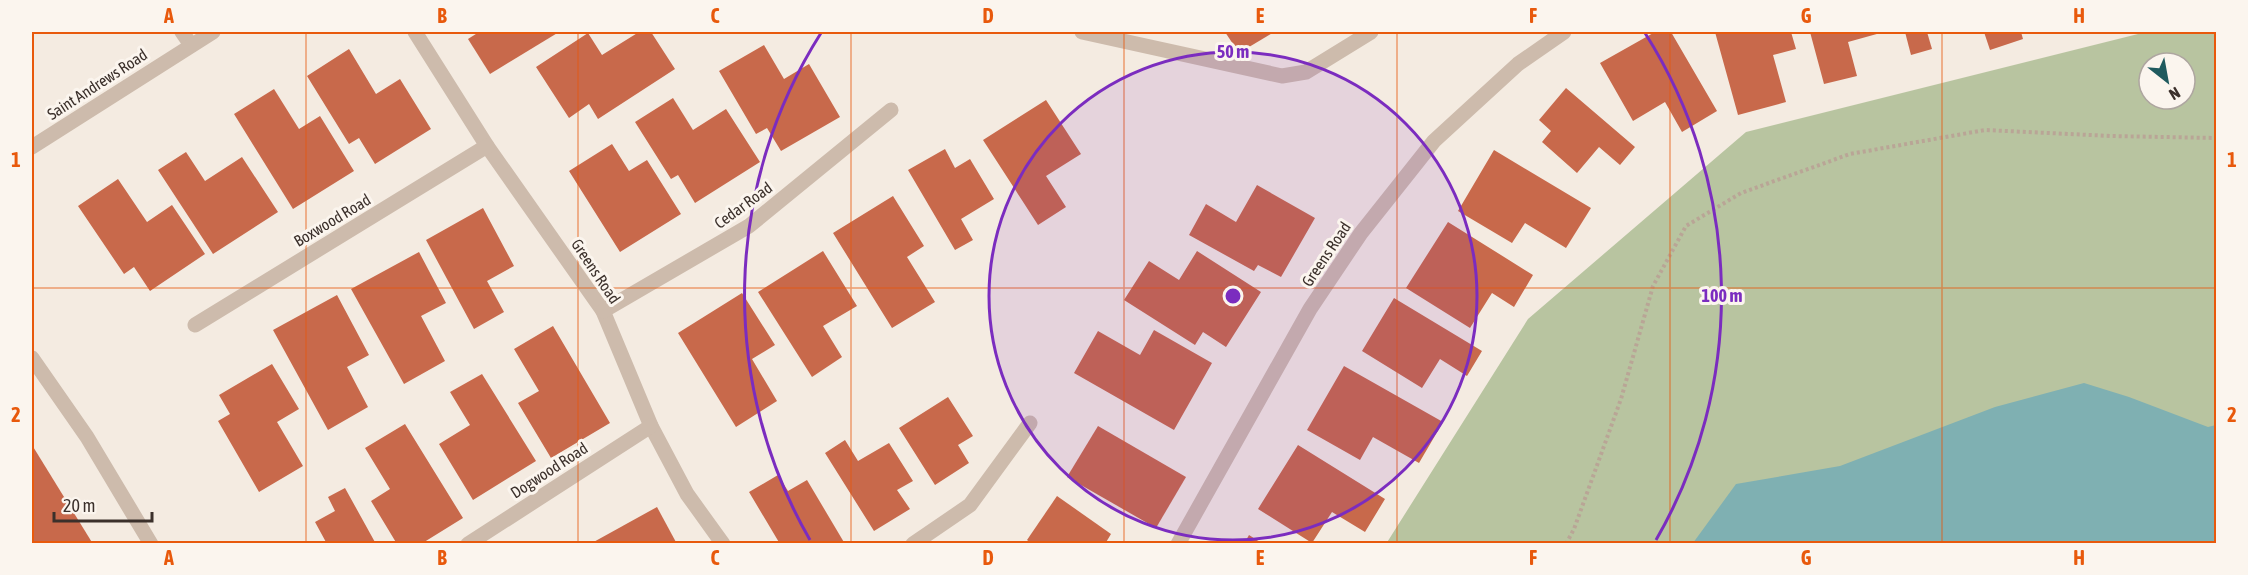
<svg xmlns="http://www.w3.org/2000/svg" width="2248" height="575" viewBox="0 0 2248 575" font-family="'Asap Condensed',sans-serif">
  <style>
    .green { fill: #b8c4a0; fill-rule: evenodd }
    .water { fill: #7fb0b2 }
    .building { fill: #c8694b }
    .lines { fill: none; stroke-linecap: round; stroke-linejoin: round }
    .path { stroke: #b9a596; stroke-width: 4; stroke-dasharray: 3 3; stroke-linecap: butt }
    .lane { stroke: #cdbbac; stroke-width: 15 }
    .street { stroke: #cdbbac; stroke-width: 15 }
    .grid { fill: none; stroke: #e8590c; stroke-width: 1.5; stroke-opacity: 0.55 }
    .ring { fill: none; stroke: #7b2cbf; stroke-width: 3 }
    .labels { text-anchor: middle; stroke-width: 6; stroke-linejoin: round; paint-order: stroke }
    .street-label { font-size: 16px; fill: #3b302b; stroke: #fbf5ee }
    .centre { fill: #7b2cbf; stroke: #fbf5ee; stroke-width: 3 }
    .ring-label { font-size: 18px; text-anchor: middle; font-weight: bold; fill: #7b2cbf; stroke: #fbf5ee; stroke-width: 6; stroke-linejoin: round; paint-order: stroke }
    .neatline { fill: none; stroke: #e8590c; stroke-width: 2 }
    .grid-label { font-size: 20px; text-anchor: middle; font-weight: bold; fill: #e8590c }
  </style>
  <rect width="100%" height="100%" fill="#f4ebe1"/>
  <path class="green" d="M2146 32H2216V543L1386 544 1528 319 1746 132ZM2149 63H2185V99H2149Z"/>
  <polygon class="water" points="2084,383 2129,397 2208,427 2216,425 2216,543 1693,543 1736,484 1840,466 1995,407"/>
  <g class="building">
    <polygon points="479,32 559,32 490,74 468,39"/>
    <polygon points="639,32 651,32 675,69 598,119 589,104 569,118 536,67 588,33 602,55"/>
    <polygon points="1225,32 1274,32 1239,53"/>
    <polygon points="1655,32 1671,32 1717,111 1682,132 1665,102 1633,121 1600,63"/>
    <polygon points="1715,32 1791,32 1796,49 1773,55 1786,102 1738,115"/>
    <polygon points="1810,32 1884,32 1848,42 1857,76 1824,84"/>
    <polygon points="1905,32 1927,32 1932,49 1911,55"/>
    <polygon points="1984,32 2021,32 2023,39 1990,50"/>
    <polygon points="764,45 784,79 809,64 840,117 781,151 767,128 756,134 719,71"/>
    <polygon points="349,49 376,94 400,79 431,129 375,164 359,138 349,144 307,76"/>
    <polygon points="1566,88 1635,147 1620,165 1599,147 1577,173 1542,142 1551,131 1539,120"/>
    <polygon points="274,89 299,129 320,116 354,171 293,209 234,114"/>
    <polygon points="673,98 693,130 726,109 760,162 695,203 678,175 671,179 635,122"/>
    <polygon points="1046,100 1081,154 1046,176 1066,207 1038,225 983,140"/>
    <polygon points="612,144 629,171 647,160 681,214 620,252 569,171"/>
    <polygon points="945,149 955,168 970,159 994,199 961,219 973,240 955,250 908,170"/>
    <polygon points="1494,150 1591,208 1566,248 1525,223 1512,243 1458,211"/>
    <polygon points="186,152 205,181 242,157 278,212 213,254 158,170"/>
    <polygon points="118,179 147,222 172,205 205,254 150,291 134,267 124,274 78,206"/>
    <polygon points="1257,185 1315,218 1281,277 1258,265 1254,271 1189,235 1206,204 1236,222"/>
    <polygon points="893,196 924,246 907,257 935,302 892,328 833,233"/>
    <polygon points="483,208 514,266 487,281 504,312 474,329 426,240"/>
    <polygon points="1448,222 1533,275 1514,307 1492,293 1470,328 1406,288"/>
    <polygon points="823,251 857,306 823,326 842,357 812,377 758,292"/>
    <polygon points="1197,251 1261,292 1226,347 1203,332 1195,345 1124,300 1149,261 1179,280"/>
    <polygon points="419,252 446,303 421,316 445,361 404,384 351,289"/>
    <polygon points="742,293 775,345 752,359 777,401 736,427 678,333"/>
    <polygon points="337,295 369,355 347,367 368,407 328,430 273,330"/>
    <polygon points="1394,298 1482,351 1467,376 1440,359 1422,388 1362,351"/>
    <polygon points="553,326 610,423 551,458 518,403 539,391 514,349"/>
    <polygon points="1154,330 1212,363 1174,430 1074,373 1098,331 1140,355"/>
    <polygon points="272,364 299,409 277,422 303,466 259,492 218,421 230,414 219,395"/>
    <polygon points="1344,366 1443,422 1419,463 1373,437 1360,460 1307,430"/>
    <polygon points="482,374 536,461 473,500 439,444 470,425 450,392"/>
    <polygon points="948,397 973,436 958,445 969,463 935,485 899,428"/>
    <polygon points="405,424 463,518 421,544 397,544 371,501 390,489 365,448"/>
    <polygon points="1098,426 1186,477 1156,528 1067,477"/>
    <polygon points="845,440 858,461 889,443 913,481 897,490 910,509 874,531 825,453"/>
    <polygon points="32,445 93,544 32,544"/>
    <polygon points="1298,445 1385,499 1365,532 1332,512 1312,543 1258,509"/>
    <polygon points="778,475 788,491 807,480 845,544 780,544 749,492"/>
    <polygon points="345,488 376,544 327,544 315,522 335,511 328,497"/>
    <polygon points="1057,496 1111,534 1105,544 1032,544 1027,540"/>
    <polygon points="657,507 677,544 590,544"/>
    <polygon points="1249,535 1263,544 1244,544"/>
  </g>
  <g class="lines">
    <polyline class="path" points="1566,544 1574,529 1621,399 1653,286 1686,226 1741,193 1850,154 1985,130 2111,136 2216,138"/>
    <g class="lane">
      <polyline points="182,32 191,45"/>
      <polyline points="1082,32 1282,76 1306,72 1371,32"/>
      <polyline points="32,358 87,437 151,544"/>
    </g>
    <g class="street">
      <polyline points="415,32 487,146 603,311 651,426 687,494 723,544"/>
      <polyline points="32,147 213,32"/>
      <polyline points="603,311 749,226 891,110"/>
      <polyline points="195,325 487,146"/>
      <polyline points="468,544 651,426"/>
      <polyline points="913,544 970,505 1030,423"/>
      <polyline points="1178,544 1310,309 1361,233 1434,141 1518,64 1564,32"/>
    </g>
  </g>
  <path class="grid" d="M306 32V544M578 32V544M851 32V544M1124 32V544M1397 32V544M1670 32V544M1942 32V544M32 288H2216"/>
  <circle cx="1233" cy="296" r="244" fill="#7b2cbf" fill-opacity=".12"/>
  <g class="ring">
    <circle cx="1233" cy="296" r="244"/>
    <path d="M810 540A489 489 0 0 1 821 33M1645 33A489 489 0 0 1 1656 540"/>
  </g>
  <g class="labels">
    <g class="street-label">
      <text transform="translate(97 84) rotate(-33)" y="6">Saint Andrews Road</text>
      <text transform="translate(743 205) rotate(-36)" y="6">Cedar Road</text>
      <text transform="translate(332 220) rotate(-31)" y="6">Boxwood Road</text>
      <text transform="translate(1326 254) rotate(-56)" y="6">Greens Road</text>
      <text transform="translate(596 271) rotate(56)" y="6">Greens Road</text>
      <text transform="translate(549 470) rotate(-33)" y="6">Dogwood Road</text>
    </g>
  </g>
  <circle cx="1233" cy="296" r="9" class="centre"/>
  <g class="ring-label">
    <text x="1233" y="58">50 m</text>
    <text x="1722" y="302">100 m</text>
  </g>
  <rect width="2248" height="575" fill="none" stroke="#fbf5ee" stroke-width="66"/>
  <g transform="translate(2167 81) rotate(149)"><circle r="28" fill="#fbf5ee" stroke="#aea6a0" stroke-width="1.5"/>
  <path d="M0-4.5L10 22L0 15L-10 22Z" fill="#1f5a5e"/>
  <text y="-9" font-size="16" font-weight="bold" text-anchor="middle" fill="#3b302b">N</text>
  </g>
  <path d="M54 512v9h98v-9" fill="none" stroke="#3b302b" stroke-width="3"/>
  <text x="63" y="512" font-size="18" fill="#3b302b" stroke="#fbf5ee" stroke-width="4.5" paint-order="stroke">20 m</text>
  <rect x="33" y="33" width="2182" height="509" class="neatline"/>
  <g class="grid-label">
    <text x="169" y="23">A</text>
    <text x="442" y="23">B</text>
    <text x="715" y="23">C</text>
    <text x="988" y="23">D</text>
    <text x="1260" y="23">E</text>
    <text x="1533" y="23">F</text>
    <text x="1806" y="23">G</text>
    <text x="2079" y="23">H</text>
    <text x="16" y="167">1</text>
    <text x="2232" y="167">1</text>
    <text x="16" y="422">2</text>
    <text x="2232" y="422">2</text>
    <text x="169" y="565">A</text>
    <text x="442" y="565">B</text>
    <text x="715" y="565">C</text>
    <text x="988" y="565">D</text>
    <text x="1260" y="565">E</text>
    <text x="1533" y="565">F</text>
    <text x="1806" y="565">G</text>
    <text x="2079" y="565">H</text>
  </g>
</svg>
